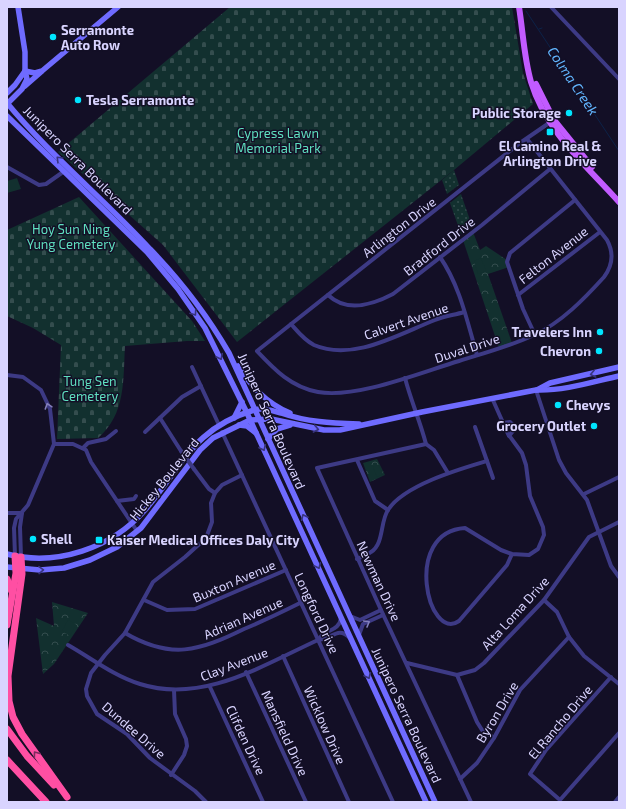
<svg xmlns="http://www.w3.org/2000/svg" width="626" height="809" viewBox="0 0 626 809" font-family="'Exo 2',sans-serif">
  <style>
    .grass { fill: url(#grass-dots) }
    .forest { fill: url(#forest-crowns) }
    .cemetery { fill: url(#cemetery-stones) }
    .pitch { fill: #12302f }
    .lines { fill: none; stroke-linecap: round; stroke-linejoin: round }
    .stream { stroke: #0c2248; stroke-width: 1 }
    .street { stroke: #3d3a85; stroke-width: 4 }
    .secondary { stroke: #6f6bff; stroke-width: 5.5 }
    .primary { stroke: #c25bff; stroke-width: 6 }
    .highway { stroke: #ff4fa3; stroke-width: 7 }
    .street-bridge { stroke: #3d3a85; stroke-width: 4 }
    .oneway { stroke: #38347d }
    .oneway2 { stroke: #837fbc }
    .oneway3 { stroke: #7d2c5e }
    .poi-dot { fill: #00e5ff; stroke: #130f26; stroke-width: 1.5 }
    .labels { text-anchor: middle; stroke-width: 3; stroke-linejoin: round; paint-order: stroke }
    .poi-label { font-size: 13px; font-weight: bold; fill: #d9d4ff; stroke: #130f26; text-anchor: start }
    .park-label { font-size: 13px; fill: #5fe0c0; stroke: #130f26 }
    .street-label { font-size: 13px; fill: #d9d4ff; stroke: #130f26 }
    .water-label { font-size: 14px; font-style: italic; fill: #62b6ff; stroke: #130f26 }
  </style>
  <defs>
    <pattern id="grass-dots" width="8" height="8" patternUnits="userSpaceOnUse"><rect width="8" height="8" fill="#12302f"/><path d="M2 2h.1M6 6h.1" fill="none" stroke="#344d4e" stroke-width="1.8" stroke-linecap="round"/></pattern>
    <pattern id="forest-crowns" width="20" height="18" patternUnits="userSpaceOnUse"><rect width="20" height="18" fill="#12302f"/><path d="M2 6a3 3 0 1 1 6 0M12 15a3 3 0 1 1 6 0" fill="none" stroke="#344d4e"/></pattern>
    <pattern id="cemetery-stones" width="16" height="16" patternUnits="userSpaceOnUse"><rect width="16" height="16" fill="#12302f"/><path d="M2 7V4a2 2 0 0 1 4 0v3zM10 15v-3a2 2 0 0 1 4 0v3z" fill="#344d4e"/></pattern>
  </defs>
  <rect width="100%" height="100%" fill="#130f26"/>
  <g class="grass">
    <polygon points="454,170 459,185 447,194 442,180"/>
    <polygon points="461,194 472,226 461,234 450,203"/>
  </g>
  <g class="forest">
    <polygon points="473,232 480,250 486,246 507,260 509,267 488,274 512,343 499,348 463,240"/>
    <polygon points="377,459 385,475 370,482 363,463"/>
    <polygon points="52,602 88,613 54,664 43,674 36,618 54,626"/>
  </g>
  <g class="cemetery">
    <polygon points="230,7 512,7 523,73 533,104 454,170 237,342 163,245 58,152"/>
    <path d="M79 197 192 321 205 341H187L125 346C123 380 126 414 98 438L57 439 61 345 33 328 7 316V230Z"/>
  </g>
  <g class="pitch">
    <polygon points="17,178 21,189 7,193 7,181"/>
    <polygon points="481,258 486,271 478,274 474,261"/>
    <polygon points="379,465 383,474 377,477 373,467"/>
    <polygon points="68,620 76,624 70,636 62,631"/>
  </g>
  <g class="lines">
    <g class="stream">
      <polyline points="526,11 619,151"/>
      <polyline points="539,29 542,28"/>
    </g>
    <g class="street">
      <polyline points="551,7 619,79"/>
      <path d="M527 139 607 240C614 253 613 265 604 277 585 298 561 323 534 335 511 346 484 353 459 361 422 372 356 399 318 392 291 387 275 370 257 351L520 143 552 121"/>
      <polyline points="7,167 39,185 46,184 63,172"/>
      <path d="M440 257C460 286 467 321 477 355"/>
      <path d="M328 295C347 313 372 305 393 294L482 225 550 169"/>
      <polyline points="518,295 600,232"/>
      <path d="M291 324C298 332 304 340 314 345 353 362 399 334 435 320 444 316 455 315 464 312"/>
      <polyline points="535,335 523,309 507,262 510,253 575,200"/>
      <polyline points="192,367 219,425"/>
      <polyline points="7,375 23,377 41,390 50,409 54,444 28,505 16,519 14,528 15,556"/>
      <path d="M405 378C411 401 420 421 426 444L434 450 448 473"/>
      <polyline points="536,390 559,460 566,473 587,500 611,566 619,577"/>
      <path d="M492 398 508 434 522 453 526 465 530 496 543 527 544 535 538 549 529 555 512 554 501 550 465 528C402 532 428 643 459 621L507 565 512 554"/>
      <polyline points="160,418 181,451"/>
      <polyline points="503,423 510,422 513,425 513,431 509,436"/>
      <polyline points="475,427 493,478"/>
      <polyline points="145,432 182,397 201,386"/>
      <polyline points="222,432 393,802"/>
      <polyline points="54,444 73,444 86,450 91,462 137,531"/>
      <polyline points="426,444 317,468 381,610 471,802"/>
      <polyline points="83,448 88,443 106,439 116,431"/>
      <polyline points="357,460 375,501 388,510"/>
      <polyline points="194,469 209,489 215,493"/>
      <polyline points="584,494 619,477"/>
      <polyline points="117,501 134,499 136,496"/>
      <polyline points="7,513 22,513"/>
      <polyline points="21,557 20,527 22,513"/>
      <path d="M357 559C362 557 367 555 371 552 384 544 380 522 388 510 404 485 460 469 487 461"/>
      <polyline points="144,600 167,610 195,609 286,570"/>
      <polyline points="544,600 557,612 569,637 584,656 619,684"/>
      <polyline points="350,616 360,620 381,610"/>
      <path d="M125 633C171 660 199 651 244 629 263 621 282 612 300 603"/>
      <polyline points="359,635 363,624 383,615"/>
      <path d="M318 640C324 629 339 632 341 618"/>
      <path d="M68 645C91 658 114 676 140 684 203 704 263 665 318 640 332 640 337 625 350 638"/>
      <polyline points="283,656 349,802"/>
      <polyline points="407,663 457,675 475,670 484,663 544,600 589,537 619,522"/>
      <polyline points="246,672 306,802"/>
      <polyline points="457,675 477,722 482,730 494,738"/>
      <polyline points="611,677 546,750 530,774 560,800 619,733"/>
      <polyline points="210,687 263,802"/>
      <polyline points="171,775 184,755 187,746 186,739 175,714 174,690"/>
      <polyline points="460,779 477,763 494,738 520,690 569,637"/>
      <polyline points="206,802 195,791 150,758 127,734 97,714 87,696 86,689 91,673 105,655 125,633 153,582 185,557 206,538 212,522 211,503 215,493 222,485 242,475"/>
      <polyline points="615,802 619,797"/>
    </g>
    <g class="secondary">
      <polyline points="25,71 35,73 42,71 118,7"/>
      <polyline points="25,86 41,72"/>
      <polyline points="7,93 15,85 25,71"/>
      <path d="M7 103C51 156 104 199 150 249 180 280 207 315 229 353L435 802"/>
      <polyline points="7,104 22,89 27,79 25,71 25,52 18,7"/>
      <polyline points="7,116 147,252 178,289 205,328 247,413 426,802"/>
      <path d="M238 366C252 387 266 403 290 413"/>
      <polyline points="537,390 550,383 619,367"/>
      <polyline points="234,418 242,402"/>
      <polyline points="239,425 247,426 256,433"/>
      <polyline points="268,439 277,429 290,425"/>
      <path d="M7 554C56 567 112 548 145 510 183 466 192 429 254 410 263 407 273 411 281 413 307 422 331 423 359 424"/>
      <path d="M7 567 40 570 64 568 90 560 117 547 141 528 200 450 213 438 250 420 271 419 324 430H340L422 412 536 390C564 391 592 382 619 376"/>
    </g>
    <g class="primary">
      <path d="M519 7C523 32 524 58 531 82 546 132 586 165 619 202"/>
      <polyline points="536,84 554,120 592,167"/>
    </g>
    <g class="highway">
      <polyline points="21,557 22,574 8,676 9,701 13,717 22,734 67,797"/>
      <polyline points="7,579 12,592"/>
      <polyline points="7,625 16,573 15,556"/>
      <polyline points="7,729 27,756 54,785"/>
      <polyline points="7,760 46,802"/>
    </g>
    <polyline class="street-bridge" points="181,451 194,469"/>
  </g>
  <defs><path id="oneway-chevron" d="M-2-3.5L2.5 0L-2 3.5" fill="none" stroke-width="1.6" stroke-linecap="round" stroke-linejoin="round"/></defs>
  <g class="oneway">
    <use href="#oneway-chevron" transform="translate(59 159) rotate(-135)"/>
    <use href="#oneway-chevron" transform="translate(194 313) rotate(56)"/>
    <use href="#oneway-chevron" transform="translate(220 357) rotate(63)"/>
    <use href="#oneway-chevron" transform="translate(593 374) rotate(167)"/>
    <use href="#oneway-chevron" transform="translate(316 429) rotate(11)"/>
    <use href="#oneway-chevron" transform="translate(263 448) rotate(65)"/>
    <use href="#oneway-chevron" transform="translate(304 517) rotate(-115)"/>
    <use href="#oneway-chevron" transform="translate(318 566) rotate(65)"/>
    <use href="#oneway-chevron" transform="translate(41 570) rotate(-1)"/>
    <use href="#oneway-chevron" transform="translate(368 676) rotate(65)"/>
  </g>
  <g class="oneway2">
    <use href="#oneway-chevron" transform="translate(48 406) rotate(-108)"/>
    <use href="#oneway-chevron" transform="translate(367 623) rotate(-30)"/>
  </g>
  <use class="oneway3" href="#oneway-chevron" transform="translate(36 754) rotate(-126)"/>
  <g class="poi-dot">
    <circle cx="53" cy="37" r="4"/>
    <circle cx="78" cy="100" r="4"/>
    <circle cx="569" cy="113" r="4"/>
    <rect x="546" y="128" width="8" height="8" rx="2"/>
    <circle cx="600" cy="332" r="4"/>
    <circle cx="599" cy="351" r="4"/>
    <circle cx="558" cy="405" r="4"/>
    <circle cx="594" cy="426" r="4"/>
    <circle cx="33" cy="539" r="4"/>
    <rect x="95" y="536" width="8" height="8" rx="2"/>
  </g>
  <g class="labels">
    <g class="poi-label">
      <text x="61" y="35">Serramonte<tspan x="61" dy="15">Auto Row</tspan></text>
      <text x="86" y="105">Tesla Serramonte</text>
      <text x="561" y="118" text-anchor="end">Public Storage</text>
      <text x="550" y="151" text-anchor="middle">El Camino Real &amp;<tspan x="550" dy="15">Arlington Drive</tspan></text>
      <text x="592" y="337" text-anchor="end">Travelers Inn</text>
      <text x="591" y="356" text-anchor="end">Chevron</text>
      <text x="566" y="410">Chevys</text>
      <text x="586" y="431" text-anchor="end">Grocery Outlet</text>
      <text x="41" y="544">Shell</text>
      <text x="107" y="545">Kaiser Medical Offices Daly City</text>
    </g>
    <g class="park-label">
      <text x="278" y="138">Cypress Lawn<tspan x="278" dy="15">Memorial Park</tspan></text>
      <text x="71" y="234">Hoy Sun Ning<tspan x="71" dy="15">Yung Cemetery</tspan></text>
      <text x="90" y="386">Tung Sen<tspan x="90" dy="15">Cemetery</tspan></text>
    </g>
    <g class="street-label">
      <text transform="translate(78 160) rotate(45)" y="5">Junipero Serra Boulevard</text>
      <text transform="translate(399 227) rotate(-38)" y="5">Arlington Drive</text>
      <text transform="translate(439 246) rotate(-38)" y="5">Bradford Drive</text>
      <text transform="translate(553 255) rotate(-38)" y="5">Felton Avenue</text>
      <text transform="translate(406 321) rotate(-19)" y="5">Calvert Avenue</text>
      <text transform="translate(467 348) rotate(-18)" y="5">Duval Drive</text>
      <text transform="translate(272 421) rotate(66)" y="5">Junipero Serra Boulevard</text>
      <text transform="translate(164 479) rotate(-51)" y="5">Hickey Boulevard</text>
      <text transform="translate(234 581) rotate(-23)" y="5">Buxton Avenue</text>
      <text transform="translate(379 581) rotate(65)" y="5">Newman Drive</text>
      <text transform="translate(317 613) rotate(65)" y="5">Longford Drive</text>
      <text transform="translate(515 613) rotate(-48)" y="5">Alta Loma Drive</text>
      <text transform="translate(243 618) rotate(-24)" y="5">Adrian Avenue</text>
      <text transform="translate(234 664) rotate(-21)" y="5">Clay Avenue</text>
      <text transform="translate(497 712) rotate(-59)" y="5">Byron Drive</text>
      <text transform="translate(407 715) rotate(65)" y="5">Junipero Serra Boulevard</text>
      <text transform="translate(560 722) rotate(-50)" y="5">El Rancho Drive</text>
      <text transform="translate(325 725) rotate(66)" y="5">Wicklow Drive</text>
      <text transform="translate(134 730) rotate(41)" y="5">Dundee Drive</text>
      <text transform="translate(285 733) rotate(65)" y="5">Mansfield Drive</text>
      <text transform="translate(246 740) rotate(65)" y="5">Clifden Drive</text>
    </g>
    <g class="water-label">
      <text transform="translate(573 81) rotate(56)" y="5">Colma Creek</text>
    </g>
  </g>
  <rect width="626" height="809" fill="none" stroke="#d9d4ff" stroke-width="16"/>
</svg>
